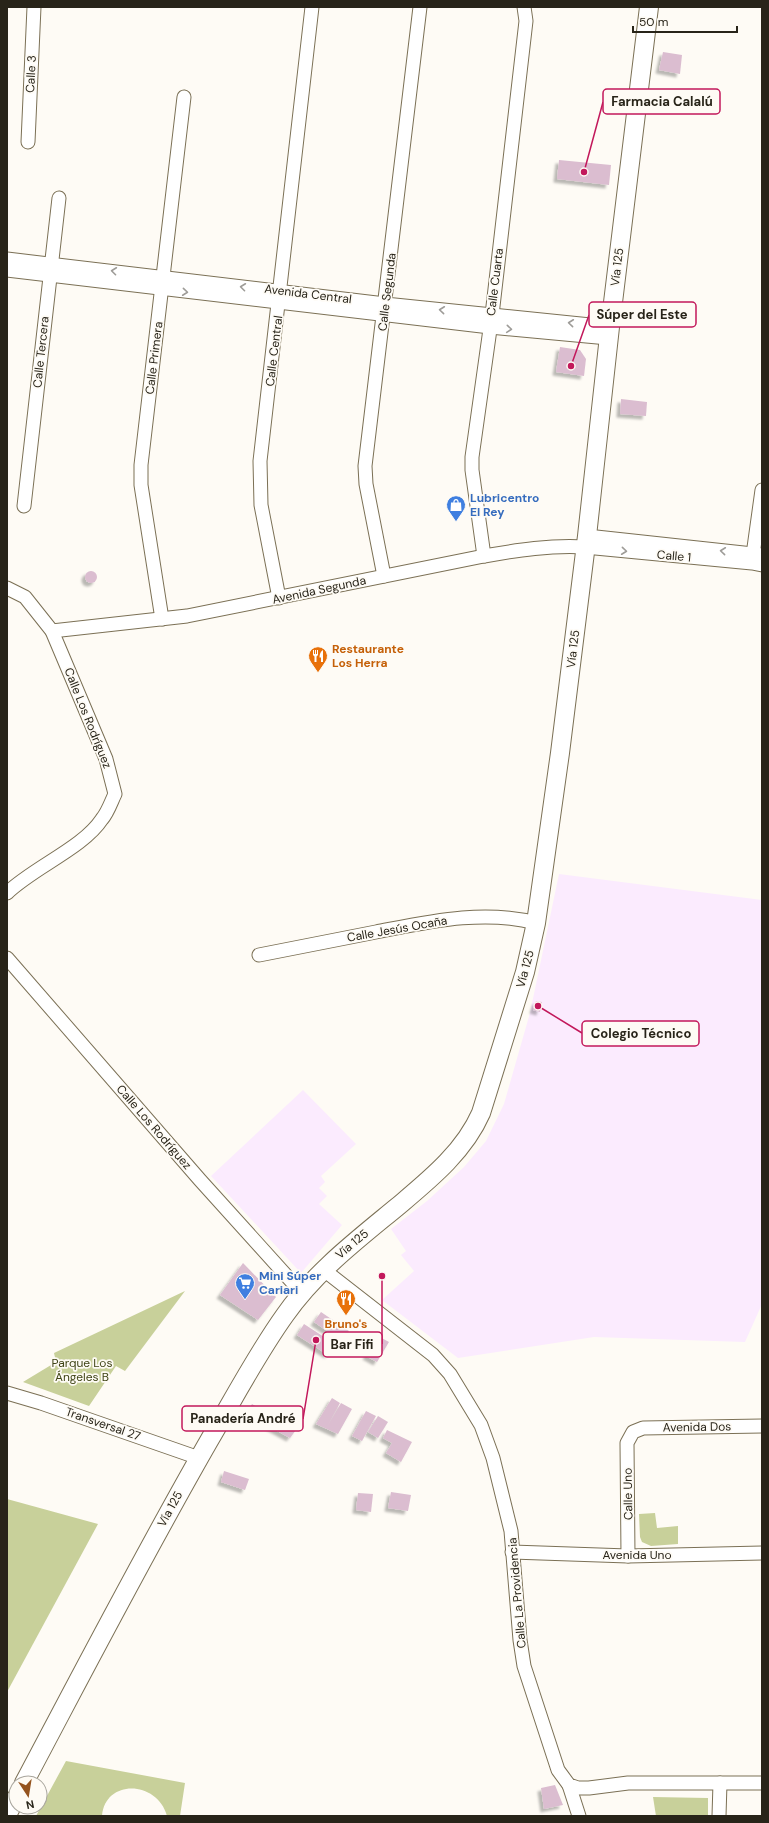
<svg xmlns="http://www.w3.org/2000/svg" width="769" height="1823" viewBox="0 0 769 1823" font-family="'DM Sans',sans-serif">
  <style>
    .education { fill: #fbebfe }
    .green { fill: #c8d09a }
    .building { fill: #dbbdd0; filter: url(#shadow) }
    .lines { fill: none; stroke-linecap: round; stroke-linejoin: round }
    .minor-casing { stroke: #7b7055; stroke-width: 15 }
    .secondary-casing { stroke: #7b7055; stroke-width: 20 }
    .minor { stroke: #fff; stroke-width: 13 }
    .secondary { stroke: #fff; stroke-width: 18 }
    .oneway { stroke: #9e9c98 }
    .labels { text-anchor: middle; stroke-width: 3.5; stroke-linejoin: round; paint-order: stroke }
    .street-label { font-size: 12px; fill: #282419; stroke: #fefbf5 }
    .shop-label { font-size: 12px; font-weight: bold; fill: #366cbe; stroke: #fefbf5; text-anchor: start }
    .food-label { font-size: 12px; font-weight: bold; fill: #c56008; stroke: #fefbf5; text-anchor: start }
    .park-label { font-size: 12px; fill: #3e4315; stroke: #fefbf5 }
    .leader { fill: none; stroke: #c2185b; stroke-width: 1.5 }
    .callout-dot { fill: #c2185b; stroke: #fefbf5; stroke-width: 1.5 }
    .callout { fill: #fefbf5; stroke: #c2185b; stroke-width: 1.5 }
    .callout-label { font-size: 13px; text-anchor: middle; font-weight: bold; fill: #282419 }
  </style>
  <defs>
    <filter id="shadow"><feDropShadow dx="-3.5" dy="3.5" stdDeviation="1" flood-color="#0004"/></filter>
  </defs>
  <rect width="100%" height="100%" fill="#fefbf5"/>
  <g class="education">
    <polygon points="559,874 762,900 762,1304 745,1342 594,1337 458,1358 382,1300 414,1271 401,1255 406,1251 391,1229 427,1201 464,1167 486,1141 504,1104 530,1013"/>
    <polygon points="303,1090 356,1144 321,1176 325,1182 319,1188 327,1196 319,1204 342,1225 301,1273 211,1176"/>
  </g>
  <g class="green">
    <polygon points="185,1291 125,1371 116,1366 89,1406 23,1382 56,1362 54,1353"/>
    <polygon points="7,1499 98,1524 7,1692"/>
    <polygon points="655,1513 657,1528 678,1526 678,1544 651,1546 642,1542 640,1537 639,1514"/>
    <path d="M66 1761 185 1783 180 1816H167C157 1780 105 1779 102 1816H36Z"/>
    <polygon points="653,1797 708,1798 708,1816 656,1816"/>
  </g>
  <g class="building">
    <polygon points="663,52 682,55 680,74 659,70"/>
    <polygon points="559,160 611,165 609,185 557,179"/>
    <polygon points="560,347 580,350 586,359 584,376 556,372"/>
    <polygon points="621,399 647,402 646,416 620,414"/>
    <circle cx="91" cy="577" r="6"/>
    <polygon points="536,1001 542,1002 540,1012 533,1010"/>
    <polygon points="243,1263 276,1297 258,1320 220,1295"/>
    <polygon points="321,1312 349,1331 342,1341 314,1322"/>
    <polygon points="304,1324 335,1344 328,1355 297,1335"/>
    <polygon points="378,1336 389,1342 377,1362 366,1356"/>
    <polygon points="332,1398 340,1403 328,1425 341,1403 352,1409 338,1434 316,1424"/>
    <polygon points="252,1404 296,1430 290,1438 246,1414"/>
    <polygon points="366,1411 376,1416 362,1441 352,1436"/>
    <polygon points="378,1416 388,1422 378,1438 368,1432"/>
    <polygon points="387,1430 412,1442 401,1462 386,1453 392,1443 383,1438"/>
    <polygon points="224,1471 249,1479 245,1490 221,1482"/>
    <polygon points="391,1492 411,1495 408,1511 388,1508"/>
    <polygon points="358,1493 373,1494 371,1512 356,1510"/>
    <polygon points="555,1785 563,1805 544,1809 541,1788"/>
  </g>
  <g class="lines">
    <defs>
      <g id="minor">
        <polyline points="28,142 34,7"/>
        <polyline points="7,259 385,304 610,327"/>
        <polyline points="7,270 490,327 608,338"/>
        <polyline points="24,506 59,198"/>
        <polyline points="587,536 762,555"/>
        <polyline points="484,556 472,470 472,457 492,315 526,21 524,7"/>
        <polyline points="752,562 762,490"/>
        <polyline points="384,576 366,484 365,466 420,7"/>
        <path d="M7 588 25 597 52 631 106 759 115 794C111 802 108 812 102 819 83 848 34 867 7 893"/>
        <polyline points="279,598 261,505 260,461 312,7"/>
        <polyline points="162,619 141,485 141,465 184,97"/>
        <path d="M52 631 187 616 484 556C518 550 551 545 585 547L752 563 762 565"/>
        <path d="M259 955C298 947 337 940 376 932 428 922 483 909 536 923"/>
        <polyline points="7,958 200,1180 302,1293"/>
        <polyline points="324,1270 433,1355 450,1374 481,1425 493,1458 511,1531 520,1640 524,1666 558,1770 569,1785 578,1788 589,1788 628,1783 762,1783"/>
        <polyline points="7,1393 41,1403 199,1458"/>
        <polyline points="512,1552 628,1556 762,1553"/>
        <polyline points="628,1556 627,1443 633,1432 643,1428 762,1426"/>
        <polyline points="569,1785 579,1816"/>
        <polyline points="719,1816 720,1783"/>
      </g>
      <g id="secondary">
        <path d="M24 1783C85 1668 145 1552 210 1439 234 1398 257 1354 285 1315 315 1272 357 1240 397 1207 429 1180 464 1152 481 1113L525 972 536 923 560 753 587 536 610 327 649 7"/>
        <polyline points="7,1815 16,1798"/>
      </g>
    </defs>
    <use href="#minor" class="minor-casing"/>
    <use href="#secondary" class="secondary-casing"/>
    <use href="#minor" class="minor"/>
    <use href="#secondary" class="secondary"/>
  </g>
  <defs><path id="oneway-chevron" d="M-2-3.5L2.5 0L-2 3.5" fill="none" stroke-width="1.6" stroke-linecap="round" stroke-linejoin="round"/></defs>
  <g class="oneway">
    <use href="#oneway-chevron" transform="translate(114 271) rotate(-173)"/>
    <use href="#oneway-chevron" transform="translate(243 287) rotate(-173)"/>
    <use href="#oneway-chevron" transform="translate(185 292) rotate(6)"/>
    <use href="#oneway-chevron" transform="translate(442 310) rotate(-174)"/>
    <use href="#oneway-chevron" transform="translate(571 323) rotate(-174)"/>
    <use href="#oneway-chevron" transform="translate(509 329) rotate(5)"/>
    <use href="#oneway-chevron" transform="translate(624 551) rotate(6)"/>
    <use href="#oneway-chevron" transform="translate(723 551) rotate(-174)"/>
  </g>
  <defs>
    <symbol id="shop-pin" viewBox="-11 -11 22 30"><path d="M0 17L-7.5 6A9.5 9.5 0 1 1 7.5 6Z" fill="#3f7fe0" stroke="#fefbf5"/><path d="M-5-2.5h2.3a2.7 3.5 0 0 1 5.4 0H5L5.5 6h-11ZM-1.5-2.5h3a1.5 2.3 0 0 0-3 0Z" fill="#fff"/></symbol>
    <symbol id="restaurant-pin" viewBox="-11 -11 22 30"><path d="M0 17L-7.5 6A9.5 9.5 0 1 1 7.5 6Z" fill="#e8710a" stroke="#fefbf5"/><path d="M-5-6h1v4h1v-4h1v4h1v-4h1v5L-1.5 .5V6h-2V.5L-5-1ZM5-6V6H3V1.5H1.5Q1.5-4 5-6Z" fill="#fff"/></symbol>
    <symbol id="supermarket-pin" viewBox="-11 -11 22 30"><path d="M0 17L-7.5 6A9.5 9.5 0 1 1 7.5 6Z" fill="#3f7fe0" stroke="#fefbf5"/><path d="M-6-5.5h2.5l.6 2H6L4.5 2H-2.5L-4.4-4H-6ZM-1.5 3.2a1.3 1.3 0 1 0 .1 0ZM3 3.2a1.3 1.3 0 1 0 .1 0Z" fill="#fff"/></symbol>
  </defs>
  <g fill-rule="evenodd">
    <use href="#shop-pin" x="445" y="494" width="22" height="30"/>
    <use href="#restaurant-pin" x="307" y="645" width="22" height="30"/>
    <use href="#supermarket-pin" x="234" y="1272" width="22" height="30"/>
    <use href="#restaurant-pin" x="335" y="1288" width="22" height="30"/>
  </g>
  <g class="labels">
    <g class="street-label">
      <text transform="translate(31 74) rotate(-87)" y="4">Calle 3</text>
      <text transform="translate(617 267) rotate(-83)" y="4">Vía 125</text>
      <text transform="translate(495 282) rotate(-83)" y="4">Calle Cuarta</text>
      <text transform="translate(387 292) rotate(-83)" y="4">Calle Segunda</text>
      <text transform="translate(308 294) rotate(7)" y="4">Avenida Central</text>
      <text transform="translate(274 351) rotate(-83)" y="4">Calle Central</text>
      <text transform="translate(41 352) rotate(-84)" y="4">Calle Tercera</text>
      <text transform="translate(154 358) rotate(-83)" y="4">Calle Primera</text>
      <text transform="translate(674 556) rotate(5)" y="4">Calle 1</text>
      <text transform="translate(319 590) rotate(-12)" y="4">Avenida Segunda</text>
      <text transform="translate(573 649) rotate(-83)" y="4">Vía 125</text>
      <text transform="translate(88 718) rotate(68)" y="4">Calle Los Rodríguez</text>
      <text transform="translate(397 929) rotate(-10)" y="4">Calle Jesús Ocaña</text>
      <text transform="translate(525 969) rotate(-75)" y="4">Vía 125</text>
      <text transform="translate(154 1127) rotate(49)" y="4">Calle Los Rodríguez</text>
      <text transform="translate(352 1244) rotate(-40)" y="4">Vía 125</text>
      <text transform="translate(103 1424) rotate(19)" y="4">Transversal 27</text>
      <text transform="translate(697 1427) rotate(-1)" y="4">Avenida Dos</text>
      <text transform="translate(628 1494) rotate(-91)" y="4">Calle Uno</text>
      <text transform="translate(170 1509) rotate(-61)" y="4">Vía 125</text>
      <text x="637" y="1559">Avenida Uno</text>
      <text transform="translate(517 1593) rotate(-95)" y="4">Calle La Providencia</text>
    </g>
    <g class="shop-label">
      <text x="470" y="502">Lubricentro<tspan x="470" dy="14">El Rey</tspan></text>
      <text x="259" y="1280">Mini Súper<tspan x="259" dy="14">Cariari</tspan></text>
    </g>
    <g class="food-label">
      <text x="332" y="653">Restaurante<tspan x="332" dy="14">Los Herra</tspan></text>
      <text x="346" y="1328" text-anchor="middle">Bruno's</text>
    </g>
    <g class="park-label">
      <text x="82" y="1367">Parque Los<tspan x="82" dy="14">Ángeles B</tspan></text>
    </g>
  </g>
  <path class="leader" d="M584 172L603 102M571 366L589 315M538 1006L582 1033M382 1276L382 1344M316 1340L303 1419"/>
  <g class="callout-dot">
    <circle cx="584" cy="172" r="4"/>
    <circle cx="571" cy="366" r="4"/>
    <circle cx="538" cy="1006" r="4"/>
    <circle cx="382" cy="1276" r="4"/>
    <circle cx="316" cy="1340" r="4"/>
  </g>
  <g class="callout">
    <rect x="603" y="89" width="117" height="25" rx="4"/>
    <rect x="589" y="302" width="107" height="25" rx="4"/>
    <rect x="582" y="1021" width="117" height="25" rx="4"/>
    <rect x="323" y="1332" width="59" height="25" rx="4"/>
    <rect x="182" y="1406" width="121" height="25" rx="4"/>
  </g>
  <g class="callout-label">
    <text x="662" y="106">Farmacia Calalú</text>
    <text x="642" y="319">Súper del Este</text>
    <text x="641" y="1038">Colegio Técnico</text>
    <text x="352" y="1349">Bar Fifi</text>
    <text x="243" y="1423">Panadería André</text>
  </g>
  <rect width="769" height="1823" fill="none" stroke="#282419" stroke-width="16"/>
  <g transform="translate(28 1795) rotate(168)"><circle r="19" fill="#fefbf5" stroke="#a8a59d"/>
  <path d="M0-3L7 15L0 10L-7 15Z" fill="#94531e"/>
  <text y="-6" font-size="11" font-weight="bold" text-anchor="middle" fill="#282419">N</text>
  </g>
  <path d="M633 26v6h104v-6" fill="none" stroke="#282419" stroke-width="2"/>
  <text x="639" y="26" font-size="12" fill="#282419" stroke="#fefbf5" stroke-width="3" paint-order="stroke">50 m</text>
</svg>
